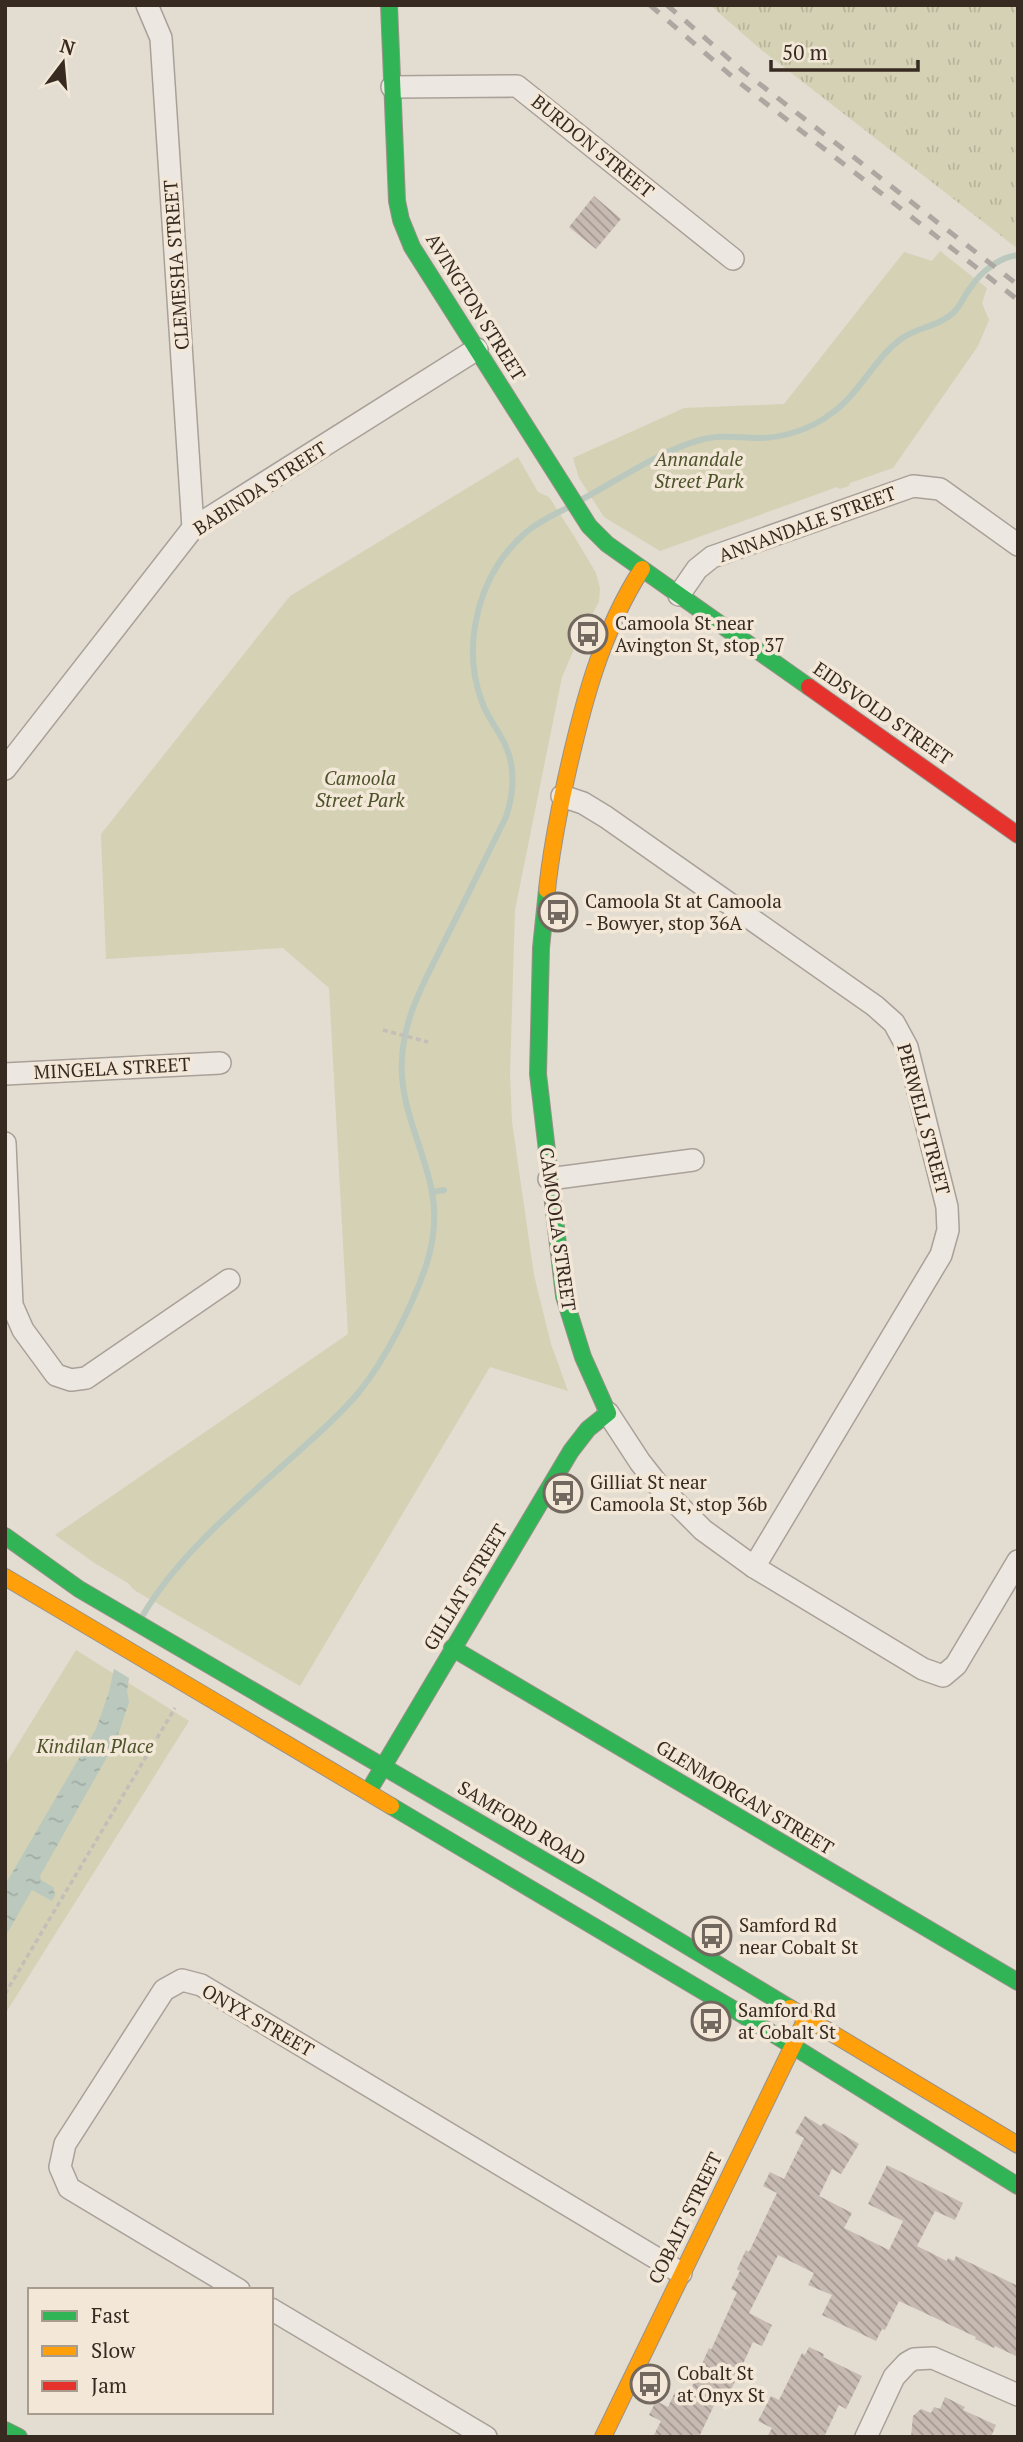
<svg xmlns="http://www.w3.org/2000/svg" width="1023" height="2442" viewBox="0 0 1023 2442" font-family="'PT Serif',serif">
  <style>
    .grass { fill: url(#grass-tufts) }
    .park { fill: #d4d1b5 }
    .water { fill: url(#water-ripples) }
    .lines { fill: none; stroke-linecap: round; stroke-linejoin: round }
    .stream { stroke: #bac8be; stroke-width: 6 }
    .building { fill: url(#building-back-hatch) }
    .street-casing { stroke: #a9a199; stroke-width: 24 }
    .fast-casing { stroke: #999189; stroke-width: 18 }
    .slow-casing { stroke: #999189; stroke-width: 18 }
    .jam-casing { stroke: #999189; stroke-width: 18 }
    .path { stroke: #c4beb8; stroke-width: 3.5; stroke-dasharray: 5 3.5; stroke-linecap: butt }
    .street { stroke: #ece8e1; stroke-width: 21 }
    .fast { stroke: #30b455; stroke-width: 16 }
    .slow { stroke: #ff9f0a; stroke-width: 16 }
    .jam { stroke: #e5322d; stroke-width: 16 }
    .rail { stroke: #aca7a1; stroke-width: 5; stroke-dasharray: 12 12; stroke-linecap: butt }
    .labels { text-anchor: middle; stroke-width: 7; stroke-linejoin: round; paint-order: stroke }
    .street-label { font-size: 19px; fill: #372a21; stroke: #f3e8d8 }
    .park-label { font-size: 19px; font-style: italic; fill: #4c522a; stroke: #f3e8d8 }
    .poi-label { font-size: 19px; fill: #372a21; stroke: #f3e8d8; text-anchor: start }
  </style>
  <defs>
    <pattern id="grass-tufts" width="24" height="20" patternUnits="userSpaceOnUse" patternTransform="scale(1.75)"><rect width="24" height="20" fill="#d4d1b5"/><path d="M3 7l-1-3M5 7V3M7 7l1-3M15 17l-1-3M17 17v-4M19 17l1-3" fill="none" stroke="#b7b49b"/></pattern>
    <pattern id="water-ripples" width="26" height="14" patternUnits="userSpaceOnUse" patternTransform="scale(1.75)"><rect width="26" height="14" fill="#bac8be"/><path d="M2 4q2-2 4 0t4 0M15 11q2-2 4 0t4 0" fill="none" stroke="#a0aca3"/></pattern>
    <pattern id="building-back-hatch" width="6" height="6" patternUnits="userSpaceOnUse" patternTransform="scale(1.75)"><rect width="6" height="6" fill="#c7bab2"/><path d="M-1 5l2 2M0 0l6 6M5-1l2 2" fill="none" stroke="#a29790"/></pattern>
  </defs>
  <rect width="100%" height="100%" fill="#e3dcd1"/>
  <polygon class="grass" points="710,5 1018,5 1018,249 759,48"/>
  <g class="park">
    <polygon points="940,251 987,288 982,303 989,320 978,346 893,468 850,483 849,486 840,489 837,487 660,551 604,517 579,478 573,458 684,408 784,404 904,252 932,261"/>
    <polygon points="518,457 538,492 549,497 574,536 596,573 600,588 599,602 578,640 562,677 515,910 510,1073 512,1122 534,1275 551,1344 568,1391 490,1367 300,1686 134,1590 128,1583 96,1564 55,1535 348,1334 329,988 283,948 106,959 101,834 290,596"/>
    <polygon points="76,1650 189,1721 5,2014 5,1765"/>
  </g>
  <polygon class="water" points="114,1669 129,1678 127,1691 129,1702 116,1741 40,1876 41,1880 53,1887 55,1895 52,1901 32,1890 5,1937 5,1885 96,1729 109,1692"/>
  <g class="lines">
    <g class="stream">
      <path d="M581 500C618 480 660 451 700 440 717 435 735 437 753 438 781 439 810 430 832 413 860 393 874 359 901 339 917 327 938 327 953 313 961 306 964 295 971 287 981 272 999 257 1018 255"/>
      <polyline points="432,1192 444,1190"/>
      <path d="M143 1615C180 1552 245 1500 299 1451 320 1432 341 1414 359 1392 386 1359 412 1306 426 1266 434 1241 437 1213 431 1187 422 1144 399 1105 402 1059 404 1014 428 975 447 936 467 897 486 857 506 817 515 790 516 761 500 735 494 724 486 714 482 702 461 646 478 576 523 535 536 523 553 515 569 507"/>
    </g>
  </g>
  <g class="building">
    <polygon points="594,196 621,219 596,249 569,227"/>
    <polygon points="805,2116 821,2126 824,2123 859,2144 841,2174 832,2169 819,2196 852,2213 844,2228 889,2250 903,2221 868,2204 887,2165 963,2203 955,2220 935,2211 917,2246 947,2261 948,2258 954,2261 956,2256 1018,2286 1018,2357 995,2346 994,2348 975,2339 976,2337 899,2301 885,2330 882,2329 876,2341 822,2315 832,2295 808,2285 814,2273 778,2255 749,2313 772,2325 762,2346 753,2342 725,2403 717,2399 699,2437 653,2437 661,2421 649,2415 656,2401 668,2407 676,2390 688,2396 709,2348 711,2350 737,2292 731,2289 740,2271 737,2269 746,2250 749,2252 777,2193 763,2186 770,2172 784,2179 804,2138 795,2133"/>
    <polygon points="809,2347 824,2354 823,2357 862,2376 846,2409 839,2405 824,2437 767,2437 772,2428 758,2421 771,2396 779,2400 802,2353 805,2355"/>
    <polygon points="945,2397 965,2407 963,2410 996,2425 991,2437 911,2437 913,2416 921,2409 931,2413 934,2407 940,2409"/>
  </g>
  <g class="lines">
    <defs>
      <g id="street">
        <polyline points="147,5 161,38 193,528"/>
        <polyline points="392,87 517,86 733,259"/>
        <polyline points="679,595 697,569 712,557 913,486 940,489 1018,545"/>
        <polyline points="5,769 193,528 477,349"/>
        <polyline points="562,796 583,803 606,817 875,1006 894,1023 907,1047 947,1207 948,1230 941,1255 754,1567"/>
        <polyline points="5,1074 220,1063"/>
        <polyline points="5,1143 12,1305 23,1330 56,1375 71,1380 86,1378 229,1280"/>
        <polyline points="549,1179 693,1160"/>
        <polyline points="608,1413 640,1462 658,1485 703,1530 754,1567 923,1669 943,1676 956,1665 1018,1561"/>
        <polyline points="239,2290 69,2188 60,2167 65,2144 164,1990 182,1980 201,1985 681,2273"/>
        <polyline points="271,2309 486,2437"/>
        <polyline points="866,2437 894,2377 907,2363 914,2359 933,2358 1018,2395"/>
      </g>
      <g id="fast">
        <polyline points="389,5 397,201 401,220 412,247 589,526 607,544 809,687"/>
        <polyline points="5,1536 79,1589 596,1891 790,2008"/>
        <polyline points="452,1648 1018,1982"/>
        <polyline points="371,1787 571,1451 588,1429 608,1413 583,1357 564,1296 538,1074 541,948 547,890"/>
        <polyline points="391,1806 733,2009 1018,2186"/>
        <polyline points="5,2430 19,2437"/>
      </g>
      <g id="slow">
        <path d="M547 890C551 852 558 816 566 779 582 707 601 632 642 569"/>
        <polyline points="5,1577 391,1806"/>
        <polyline points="790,2008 1018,2145"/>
        <polyline points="603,2437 803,2025"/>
      </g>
      <polyline id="jam" points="809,687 1018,835"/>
    </defs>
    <use href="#street" class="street-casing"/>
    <use href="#fast" class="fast-casing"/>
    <use href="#slow" class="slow-casing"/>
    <use href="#jam" class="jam-casing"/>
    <g class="path">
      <polyline points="383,1030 428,1042"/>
      <polyline points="5,1994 175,1708"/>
    </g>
    <use href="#street" class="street"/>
    <use href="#fast" class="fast"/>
    <use href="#slow" class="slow"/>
    <use href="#jam" class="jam"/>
    <g class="rail">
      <polyline points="650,5 736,80 1018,300"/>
      <polyline points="667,5 743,71 1018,285"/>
    </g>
  </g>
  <defs>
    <symbol id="bus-ring" viewBox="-11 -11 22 22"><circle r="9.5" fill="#f3e8d8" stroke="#73685f" stroke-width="1.5"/><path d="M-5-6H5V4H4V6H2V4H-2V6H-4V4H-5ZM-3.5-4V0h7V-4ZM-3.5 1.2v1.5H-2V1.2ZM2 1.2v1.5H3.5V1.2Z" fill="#73685f"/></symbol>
  </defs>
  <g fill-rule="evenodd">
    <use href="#bus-ring" x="566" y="612" width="44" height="44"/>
    <use href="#bus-ring" x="536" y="890" width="44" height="44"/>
    <use href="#bus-ring" x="541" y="1471" width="44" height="44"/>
    <use href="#bus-ring" x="690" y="1914" width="44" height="44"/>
    <use href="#bus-ring" x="689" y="1999" width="44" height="44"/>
    <use href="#bus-ring" x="628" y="2362" width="44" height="44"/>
  </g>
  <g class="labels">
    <g class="street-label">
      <text transform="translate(593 146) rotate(39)" y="7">BURDON STREET</text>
      <text transform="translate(176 265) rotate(-94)" y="7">CLEMESHA STREET</text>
      <text transform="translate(476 307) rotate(58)" y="7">AVINGTON STREET</text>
      <text transform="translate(260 488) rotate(-33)" y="7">BABINDA STREET</text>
      <text transform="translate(807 524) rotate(-20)" y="7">ANNANDALE STREET</text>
      <text transform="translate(883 713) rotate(35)" y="7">EIDSVOLD STREET</text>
      <text transform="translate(112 1068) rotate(-3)" y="7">MINGELA STREET</text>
      <text transform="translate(924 1119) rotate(75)" y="7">PERWELL STREET</text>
      <text transform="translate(558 1229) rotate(82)" y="7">CAMOOLA STREET</text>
      <text transform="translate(465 1587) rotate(-59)" y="7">GILLIAT STREET</text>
      <text transform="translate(745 1797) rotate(31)" y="7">GLENMORGAN STREET</text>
      <text transform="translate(522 1823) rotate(31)" y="7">SAMFORD ROAD</text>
      <text transform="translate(258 2020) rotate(30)" y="7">ONYX STREET</text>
      <text transform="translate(685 2218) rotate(-64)" y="7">COBALT STREET</text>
    </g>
    <g class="park-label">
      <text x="699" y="466">Annandale<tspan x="699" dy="22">Street Park</tspan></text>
      <text x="360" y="785">Camoola<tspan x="360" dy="22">Street Park</tspan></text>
      <text x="95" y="1753">Kindilan Place</text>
    </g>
    <g class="poi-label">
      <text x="615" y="630">Camoola St near<tspan x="615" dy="22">Avington St, stop 37</tspan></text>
      <text x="585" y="908">Camoola St at Camoola<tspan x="585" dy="22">- Bowyer, stop 36A</tspan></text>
      <text x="590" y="1489">Gilliat St near<tspan x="590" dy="22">Camoola St, stop 36b</tspan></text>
      <text x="739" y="1932">Samford Rd<tspan x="739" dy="22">near Cobalt St</tspan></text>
      <text x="738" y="2017">Samford Rd<tspan x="738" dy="22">at Cobalt St</tspan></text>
      <text x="677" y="2380">Cobalt St<tspan x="677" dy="22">at Onyx St</tspan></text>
    </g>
  </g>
  <rect width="1023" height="2442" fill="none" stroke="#372a21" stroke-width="14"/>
  <rect x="28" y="2288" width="245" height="126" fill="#f3e8d8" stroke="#a89c8f" stroke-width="2"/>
  <rect x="42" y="2311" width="35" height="10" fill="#30b455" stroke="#a89c8f" stroke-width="2"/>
  <text x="91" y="2323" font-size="21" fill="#372a21">Fast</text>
  <rect x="42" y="2346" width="35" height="10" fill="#ff9f0a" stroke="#a89c8f" stroke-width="2"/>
  <text x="91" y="2358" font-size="21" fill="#372a21">Slow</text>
  <rect x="42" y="2381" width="35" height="10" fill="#e5322d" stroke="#a89c8f" stroke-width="2"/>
  <text x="91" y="2393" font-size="21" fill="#372a21">Jam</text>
  <g transform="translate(63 63) rotate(16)" stroke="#f3e8d8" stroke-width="5" paint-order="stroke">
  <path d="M0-5L12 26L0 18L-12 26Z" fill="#372a21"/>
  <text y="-10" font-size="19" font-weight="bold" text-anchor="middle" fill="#372a21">N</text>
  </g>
  <path d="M771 60v10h147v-10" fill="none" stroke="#372a21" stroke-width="3.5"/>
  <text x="782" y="60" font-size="21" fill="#372a21" stroke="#f3e8d8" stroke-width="5" paint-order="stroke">50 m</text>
</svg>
